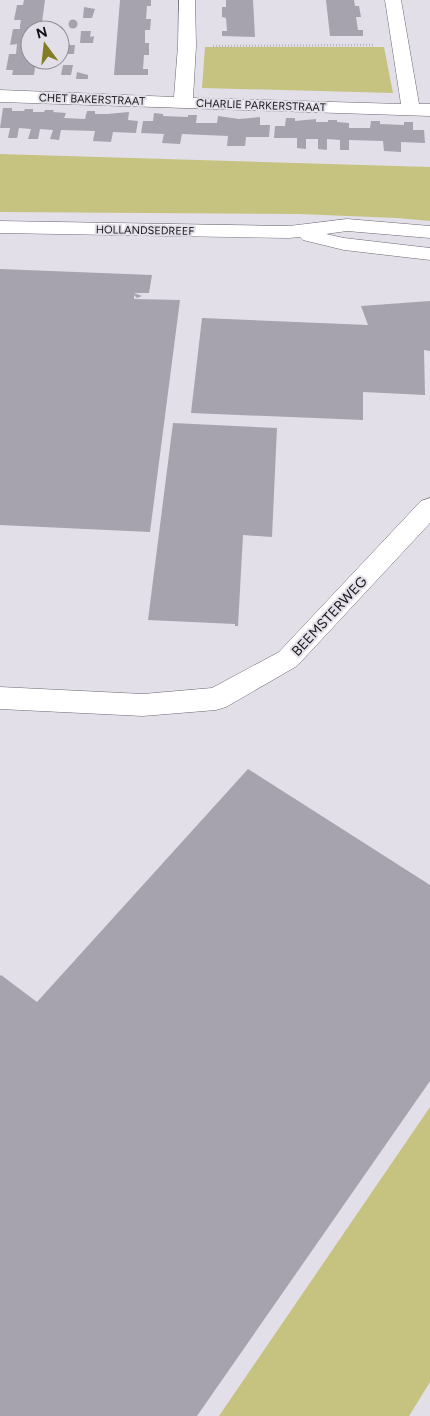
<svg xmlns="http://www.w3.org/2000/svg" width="430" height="1416" viewBox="0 0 430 1416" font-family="Figtree,sans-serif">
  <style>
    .green { fill: #c6c380 }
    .building { fill: #a7a3ae }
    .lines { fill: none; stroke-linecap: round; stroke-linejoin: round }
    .street-casing { stroke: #6c6872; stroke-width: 1 }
    .secondary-casing { stroke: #6c6872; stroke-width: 1 }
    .path { stroke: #928f97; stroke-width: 2.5; stroke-dasharray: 0.5 2.5; stroke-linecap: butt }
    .street { fill: #fff; fill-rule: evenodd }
    .secondary { fill: #fff; fill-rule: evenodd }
    .labels { text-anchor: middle; stroke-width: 4; stroke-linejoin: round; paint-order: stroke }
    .far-street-label { font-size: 11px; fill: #151317; stroke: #e2dfe9 }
    .street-label { font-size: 14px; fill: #151317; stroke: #e2dfe9 }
  </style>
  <rect width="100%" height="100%" fill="#e2dfe9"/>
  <g class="green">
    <polygon points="205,47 384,47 393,93 202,88"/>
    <polygon points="0,154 430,167 430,221 397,218 298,214 0,212"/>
    <polygon points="430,1107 430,1382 409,1416 219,1416"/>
  </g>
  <g class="building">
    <polygon points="24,0 45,0 41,30 30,30 30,60 36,60 34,75 12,75 13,70 6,70 9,54 16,54 17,44 10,45 13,29 20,29 20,25 21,20 14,20 17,5 23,5"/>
    <polygon points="120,0 151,0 151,6 147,6 146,19 151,19 150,30 145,30 145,43 149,43 149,55 144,55 143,69 148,69 148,75 114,75"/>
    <polygon points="226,0 253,0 255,37 222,36 222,31 227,31 226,18 222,17 222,7 226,7"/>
    <polygon points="326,0 354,0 355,6 359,6 361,17 356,17 358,30 363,30 363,36 330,36"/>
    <polygon points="84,7 95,9 92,18 83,18"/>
    <circle cx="73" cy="24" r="4.5"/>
    <polygon points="81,31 91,31 90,37 94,36 93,43 80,43"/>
    <polygon points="68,45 75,45 74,54 67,54"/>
    <polygon points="63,65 73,65 71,75 61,75"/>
    <polygon points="77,72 88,75 88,79 76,79"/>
    <polygon points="3,108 12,108 12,111 24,111 25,109 33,109 33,112 44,112 45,110 54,110 53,112 66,113 64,118 85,119 87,111 95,111 95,114 107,114 129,112 128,120 138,121 136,133 113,132 111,142 93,141 95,131 61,130 59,140 50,139 53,130 40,129 38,139 28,139 31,129 19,128 17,138 8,138 10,128 0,128"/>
    <polygon points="154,113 163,114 163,116 188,117 188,115 197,115 196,123 217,123 218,116 239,119 260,117 260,125 270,125 269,137 246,137 245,146 227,146 228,136 182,134 180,144 162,143 164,134 141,133 143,121 153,121"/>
    <polygon points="286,118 295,118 295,121 316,119 316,122 328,122 328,120 337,120 337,122 349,123 349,128 370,128 371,121 380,121 380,124 404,125 404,122 413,122 413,130 424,130 425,143 401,142 401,152 384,151 383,141 349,140 349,150 340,150 340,140 327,139 327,150 318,149 318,139 306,139 306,149 297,148 297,138 274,138 275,126 285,126"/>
    <polygon points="0,269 152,275 149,293 134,293 142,296 137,298 134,295 134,299 180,300 150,532 0,525"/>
    <polygon points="430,301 430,351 424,350 425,395 363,392 363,420 191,413 202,318 368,325 361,306"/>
    <polygon points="173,423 277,428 272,537 243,535 238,626 235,626 235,624 148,620"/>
    <polygon points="248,769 430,885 430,1081 197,1416 0,1416 0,976 1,975 37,1002"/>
  </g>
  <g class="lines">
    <defs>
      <g id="street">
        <polygon points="179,0 195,0 196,46 193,98 401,104 385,0 401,0 419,104 430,104 430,116 0,102 0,90 174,97 178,46"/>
        <polygon points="430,498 430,523 297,666 226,707 216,710 143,716 0,709 0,687 143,694 212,688 279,652 421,501"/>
      </g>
      <polygon id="secondary" points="347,219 430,226 430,238 347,231 326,234 344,238 430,248 430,260 344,250 303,240 300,237 289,238 0,233 0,221 289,226"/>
    </defs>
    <use href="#street" class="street-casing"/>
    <use href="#secondary" class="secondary-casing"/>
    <polyline class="path" points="213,46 374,45"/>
    <use href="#street" class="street"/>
    <use href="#secondary" class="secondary"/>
  </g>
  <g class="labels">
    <g class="far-street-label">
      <text transform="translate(92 99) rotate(2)" y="4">CHET BAKERSTRAAT</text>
      <text transform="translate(261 105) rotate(2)" y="4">CHARLIE PARKERSTRAAT</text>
      <text transform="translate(145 230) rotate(1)" y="4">HOLLANDSEDREEF</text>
    </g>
    <g class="street-label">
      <text transform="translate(329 616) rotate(-47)" y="5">BEEMSTERWEG</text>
    </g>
  </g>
  <g transform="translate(45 45) rotate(345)"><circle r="24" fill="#e2dfe9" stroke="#908d95"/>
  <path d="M0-4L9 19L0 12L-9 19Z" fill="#827c23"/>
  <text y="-8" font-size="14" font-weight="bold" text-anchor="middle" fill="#151317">N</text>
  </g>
</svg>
